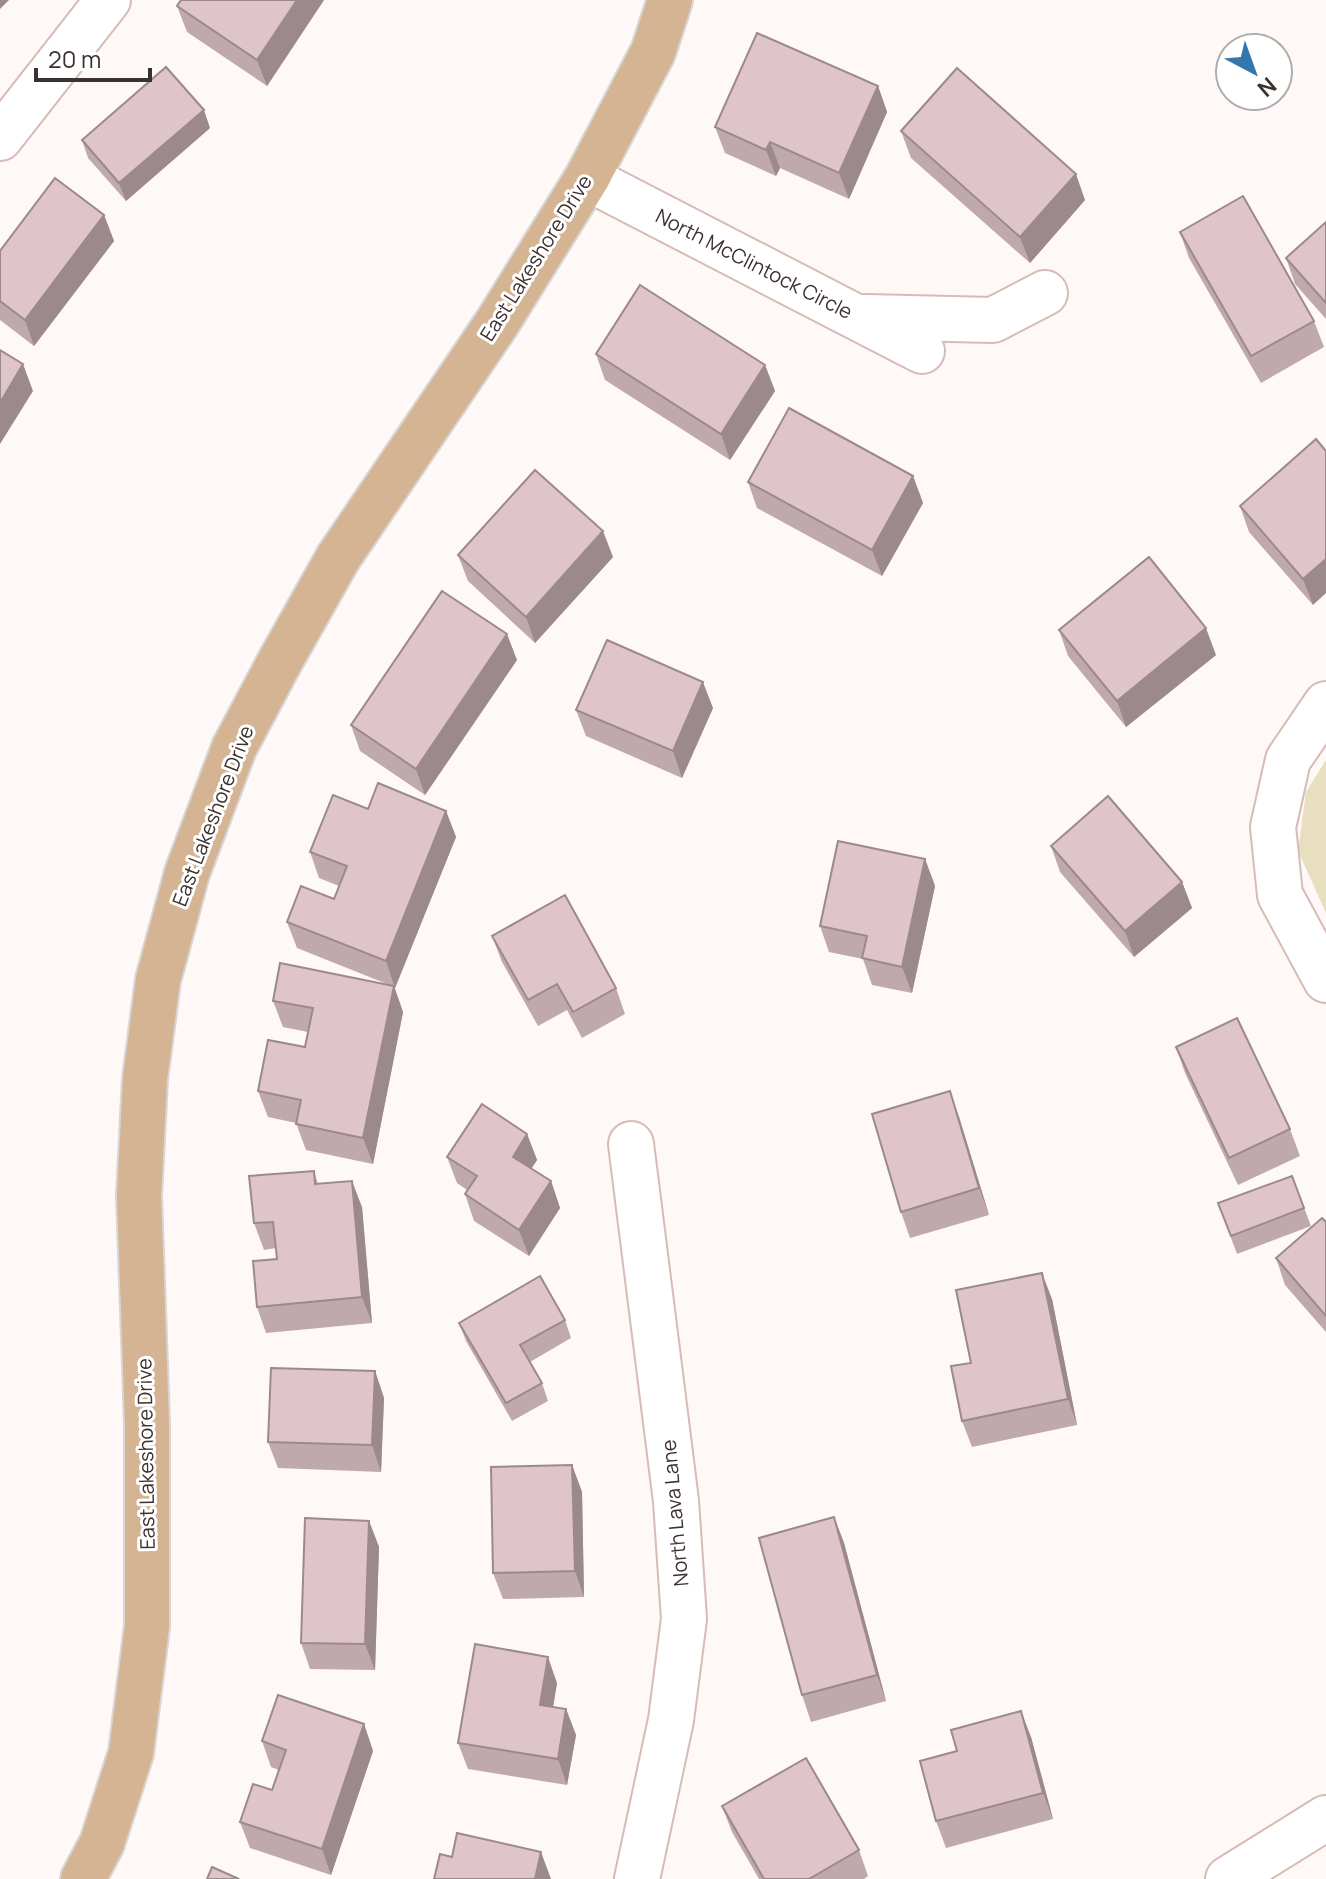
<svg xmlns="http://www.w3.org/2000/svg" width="1326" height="1879" viewBox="0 0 1326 1879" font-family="Manrope,sans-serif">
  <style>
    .green { fill: #e7dfbf }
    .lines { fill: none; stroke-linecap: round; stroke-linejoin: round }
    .minor-casing { stroke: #d6bcb5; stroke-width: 48 }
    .major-casing { stroke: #d8d6d5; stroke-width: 48 }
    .minor { stroke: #fff; stroke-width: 44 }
    .major { stroke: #d4b492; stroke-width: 44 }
    .wall { fill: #c0a9ad }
    .shaded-wall { fill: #9c898d }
    .building { fill: #dfc4c9; stroke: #9c898d; stroke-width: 2 }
    .labels { text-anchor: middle; stroke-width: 6; stroke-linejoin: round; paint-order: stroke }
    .street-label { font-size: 20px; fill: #3b312e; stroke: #fff }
  </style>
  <rect width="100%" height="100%" fill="#fef8f7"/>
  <polygon class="green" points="1326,760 1326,913 1298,851 1306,792"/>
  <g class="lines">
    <defs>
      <g id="minor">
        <polyline points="0,138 108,0"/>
        <polyline points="587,178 922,351"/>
        <polyline points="866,317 993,320 1045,293"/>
        <polyline points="1326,704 1288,760 1273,827 1280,895 1326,980"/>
        <polyline points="631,1144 676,1501 684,1619 671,1720 637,1879"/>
        <polyline points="1228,1879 1326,1818"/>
      </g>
      <polyline id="major" points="83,1879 102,1843 131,1753 147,1626 147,1423 139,1196 145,1079 158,980 187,873 234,748 279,663 338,558 497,323 587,178 653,52 670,0"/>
    </defs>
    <use href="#minor" class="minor-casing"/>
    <use href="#major" class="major-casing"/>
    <use href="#minor" class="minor"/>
    <use href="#major" class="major"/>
  </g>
  <g class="wall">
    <polygon points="324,0 267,86 187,32 177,6"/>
    <polygon points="878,86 887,112 849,199 780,168 776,176 725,153 715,127"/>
    <polygon points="210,128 126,201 88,158 82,140"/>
    <polygon points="901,131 1085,200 1030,263 911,158"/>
    <polygon points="104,215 114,241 34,346 0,320 0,251"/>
    <polygon points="1326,222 1326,319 1295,284 1286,258"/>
    <polygon points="1180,232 1314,321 1324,347 1261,383 1189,258"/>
    <polygon points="596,354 765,365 775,391 730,460 605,380"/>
    <polygon points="1316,439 1313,605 1249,532 1240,506"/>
    <polygon points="913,476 923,503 882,576 757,508 748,482"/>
    <polygon points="458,555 613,557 535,643 468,581"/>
    <polygon points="1059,630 1216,655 1126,727 1068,656"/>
    <polygon points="517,660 425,795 360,751 351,725"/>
    <polygon points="713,708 682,778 586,736 576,710"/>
    <polygon points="368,809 446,811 456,837 395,988 394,987 403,1012 373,1164 306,1150 296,1123 268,1117 258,1091 305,1047 308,1032 283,1027 273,1001 387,984 297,948 287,922 334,899 339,886 319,878 310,852"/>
    <polygon points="1051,846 1182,882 1192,908 1134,957 1060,872"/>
    <polygon points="925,859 935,886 912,993 872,985 863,959 829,952 820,926"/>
    <polygon points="492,936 616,988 625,1014 582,1038 567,1010 538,1026 502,962"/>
    <polygon points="1176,1047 1290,1129 1300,1156 1238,1185 1185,1073"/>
    <polygon points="959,1117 989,1215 910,1238 901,1212"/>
    <polygon points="527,1134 537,1160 531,1169 551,1181 560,1208 529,1256 474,1221 465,1194 467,1190 457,1183 447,1157"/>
    <polygon points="314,1171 318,1184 362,1207 372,1323 266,1333 257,1307 277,1259 276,1248 264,1250 254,1223"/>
    <polygon points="1292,1176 1311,1226 1237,1254 1218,1203"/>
    <polygon points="1326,1222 1326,1332 1285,1285 1276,1258"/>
    <polygon points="1052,1299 1077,1425 972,1447 962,1421 971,1363"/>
    <polygon points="565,1320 571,1338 530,1362 542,1383 548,1401 512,1421 466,1341 459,1323"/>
    <polygon points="375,1371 384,1398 381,1472 278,1468 268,1442"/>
    <polygon points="572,1465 582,1492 584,1597 503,1599 493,1573"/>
    <polygon points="834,1517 844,1543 886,1701 811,1722 802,1695"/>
    <polygon points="369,1521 379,1547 375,1670 310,1669 301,1643"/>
    <polygon points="557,1683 553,1707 566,1709 576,1735 567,1785 468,1769 458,1743"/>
    <polygon points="364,1724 373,1751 331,1875 250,1848 240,1822 272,1790 279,1770 271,1767 262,1741"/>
    <polygon points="1031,1737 1053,1819 946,1848 936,1821"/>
    <polygon points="722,1806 859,1850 868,1876 864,1879 759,1879 732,1832"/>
  </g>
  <g class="shaded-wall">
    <polygon points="0,0 9,0 0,9"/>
    <polygon points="297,0 324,0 267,86 257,60"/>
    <polygon points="878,86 887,112 849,199 839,173"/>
    <polygon points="204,110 210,128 126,201 119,183"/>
    <polygon points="770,142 780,168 776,176 766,150"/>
    <polygon points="1076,174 1085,200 1030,263 1020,237"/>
    <polygon points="104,215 114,241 34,346 25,320"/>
    <polygon points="23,364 33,391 0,444 0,403"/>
    <polygon points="765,365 775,391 730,460 721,434"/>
    <polygon points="913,476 923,503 882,576 872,550"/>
    <polygon points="603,531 613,557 535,643 526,617"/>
    <polygon points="1326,559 1326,593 1313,605 1303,579"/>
    <polygon points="1206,628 1216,655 1126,727 1117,701"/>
    <polygon points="507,634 517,660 425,795 416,769"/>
    <polygon points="703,682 713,708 682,778 673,751"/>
    <polygon points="446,811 456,837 395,988 386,961"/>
    <polygon points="925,859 935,886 912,993 902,967"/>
    <polygon points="1182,882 1192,908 1134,957 1125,931"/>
    <polygon points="394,986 403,1012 373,1164 363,1138"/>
    <polygon points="950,1091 959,1117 989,1215 979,1188"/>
    <polygon points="527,1134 537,1160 522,1183 513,1157"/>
    <polygon points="352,1181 362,1207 372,1323 362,1297"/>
    <polygon points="551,1181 560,1208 529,1256 519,1230"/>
    <polygon points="1042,1273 1052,1299 1077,1425 1068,1399"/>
    <polygon points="375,1371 384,1398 381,1472 372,1445"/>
    <polygon points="572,1465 582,1492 584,1597 575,1571"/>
    <polygon points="834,1517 844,1543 886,1701 877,1675"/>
    <polygon points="369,1521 379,1547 375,1670 365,1644"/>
    <polygon points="548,1657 557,1683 549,1731 540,1705"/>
    <polygon points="566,1709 576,1735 567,1785 558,1759"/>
    <polygon points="1021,1711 1031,1737 1053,1819 1043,1793"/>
    <polygon points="364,1724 373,1751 331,1875 322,1849"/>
    <polygon points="541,1852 551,1879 535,1879"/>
  </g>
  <g class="building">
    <polygon points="181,0 297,0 257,60 177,6"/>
    <polygon points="757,33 878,86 839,173 770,142 766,150 715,127"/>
    <polygon points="166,67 204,110 119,183 82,140"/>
    <polygon points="957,68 1076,174 1020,237 901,131"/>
    <polygon points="55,178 104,215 25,320 0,301 0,251"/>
    <polygon points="1243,196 1314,321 1251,356 1180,232"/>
    <polygon points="1326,222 1326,303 1286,258"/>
    <polygon points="640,285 765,365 721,434 596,354"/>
    <polygon points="0,350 23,364 0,403"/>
    <polygon points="789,408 913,476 872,550 748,482"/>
    <polygon points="1316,439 1326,451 1326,559 1303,579 1240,506"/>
    <polygon points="535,470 603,531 526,617 458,555"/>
    <polygon points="1149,557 1206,628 1117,701 1059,630"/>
    <polygon points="442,591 507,634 416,769 351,725"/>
    <polygon points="607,640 703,682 673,751 576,710"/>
    <polygon points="378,783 446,811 386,961 287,922 301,886 334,899 347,866 310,852 333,795 368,809"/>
    <polygon points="1108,796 1182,882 1125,931 1051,846"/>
    <polygon points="838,841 925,859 902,967 862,958 867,936 820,926"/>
    <polygon points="565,895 616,988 573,1012 557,984 528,1000 492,936"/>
    <polygon points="280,963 394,986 363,1138 296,1124 301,1100 258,1091 268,1040 305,1047 313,1008 273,1001"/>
    <polygon points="1237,1018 1290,1129 1229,1158 1176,1047"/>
    <polygon points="950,1091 979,1188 901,1212 872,1114"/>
    <polygon points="482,1104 527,1134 513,1157 551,1181 519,1230 465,1194 477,1176 447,1157"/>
    <polygon points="314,1171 315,1184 352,1181 362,1297 257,1307 253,1261 277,1259 273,1222 254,1223 249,1176"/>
    <polygon points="1292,1176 1304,1208 1231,1236 1218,1203"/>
    <polygon points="1322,1218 1326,1222 1326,1316 1276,1258"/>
    <polygon points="1042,1273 1068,1399 962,1421 951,1366 971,1363 956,1290"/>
    <polygon points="540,1276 565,1320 520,1345 542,1383 506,1403 459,1323"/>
    <polygon points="271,1368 375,1371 372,1445 268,1442"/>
    <polygon points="572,1465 575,1571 493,1573 491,1467"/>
    <polygon points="834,1517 877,1675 802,1695 759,1538"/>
    <polygon points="305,1518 369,1521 365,1644 301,1643"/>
    <polygon points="475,1644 548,1657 540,1705 566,1709 558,1759 458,1743"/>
    <polygon points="278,1695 364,1724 322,1849 240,1822 253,1784 272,1790 286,1750 262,1741"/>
    <polygon points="1021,1711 1043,1793 936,1821 920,1761 957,1751 951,1730"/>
    <polygon points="806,1758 859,1850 809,1879 764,1879 722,1806"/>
    <polygon points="457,1833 541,1852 535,1879 434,1879 440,1854 452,1857"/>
    <polygon points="212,1867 239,1879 207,1879"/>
  </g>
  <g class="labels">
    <g class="street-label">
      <text transform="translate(536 258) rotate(-58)" y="7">East Lakeshore Drive</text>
      <text transform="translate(754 264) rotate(27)" y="7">North McClintock Circle</text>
      <text transform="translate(213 816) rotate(-69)" y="7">East Lakeshore Drive</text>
      <text transform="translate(146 1454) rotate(-91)" y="7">East Lakeshore Drive</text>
      <text transform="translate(675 1513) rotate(-95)" y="7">North Lava Lane</text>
    </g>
  </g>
  <g transform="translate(1254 72) rotate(139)"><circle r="38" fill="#ffffff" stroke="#b1adab" stroke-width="2"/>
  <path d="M0-6L14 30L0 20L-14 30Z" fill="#3377ac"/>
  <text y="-12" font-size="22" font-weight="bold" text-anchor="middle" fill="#3b312e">N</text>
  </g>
  <path d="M36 68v12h114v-12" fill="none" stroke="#3b312e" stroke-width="4"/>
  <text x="48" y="68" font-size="24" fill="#3b312e" stroke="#ffffff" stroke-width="6" paint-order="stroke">20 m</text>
</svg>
